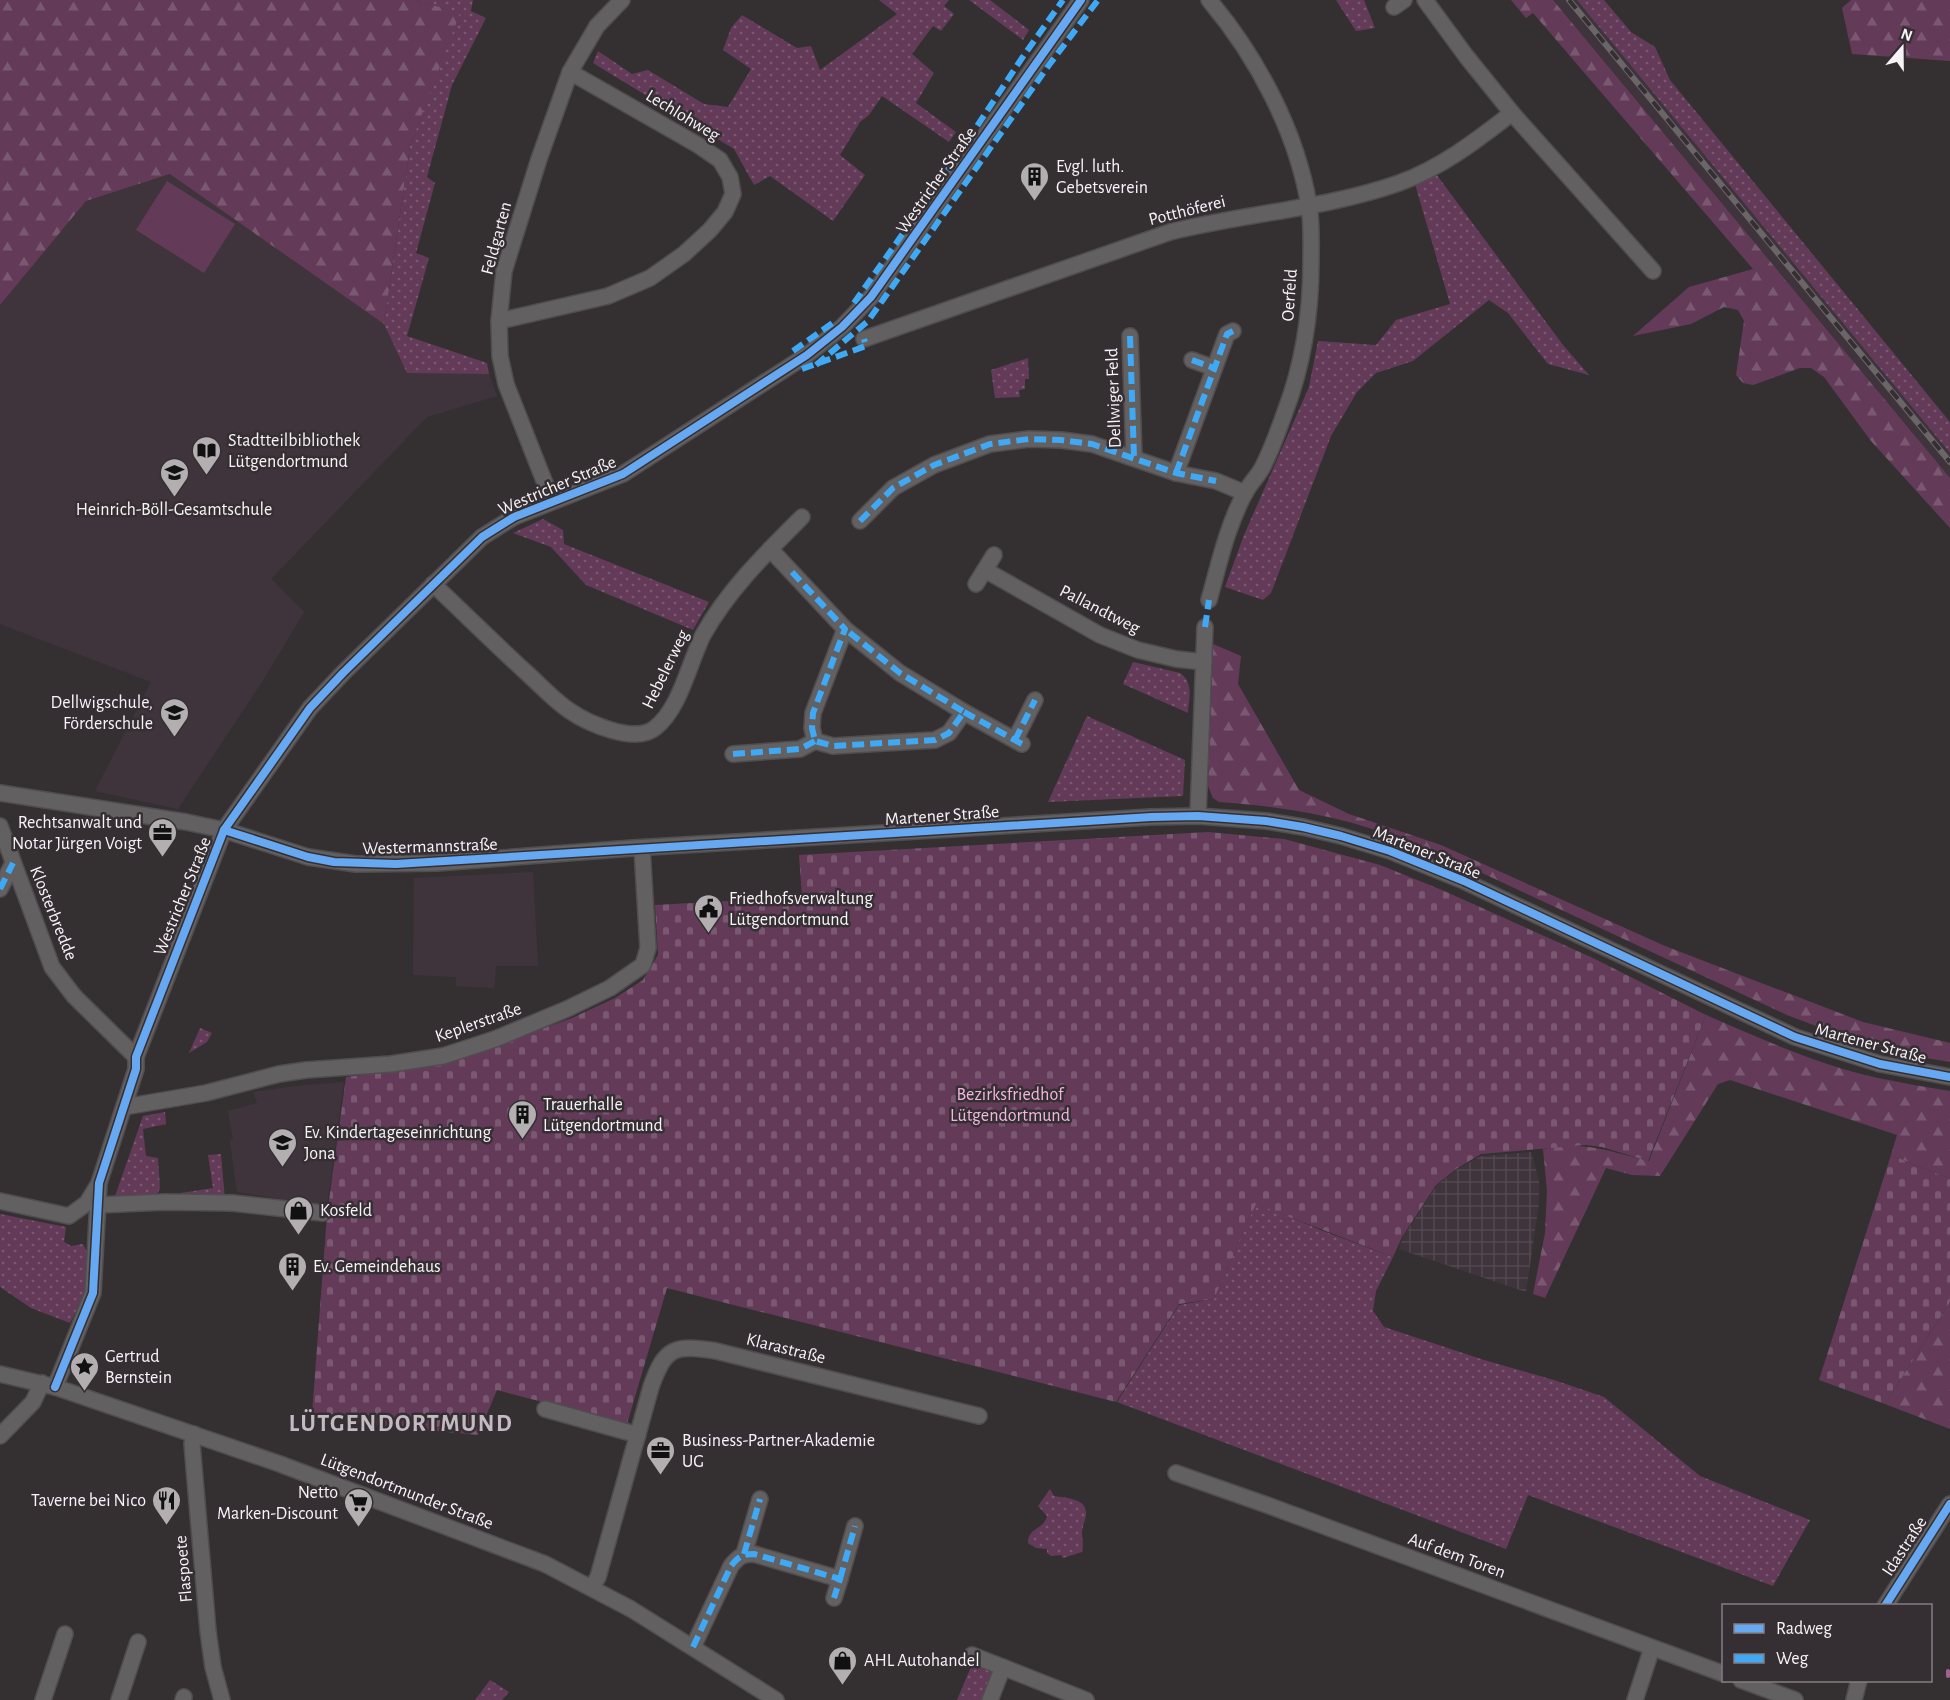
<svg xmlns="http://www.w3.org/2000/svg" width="1950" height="1700" viewBox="0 0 1950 1700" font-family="'Alegreya Sans',sans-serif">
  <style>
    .built { fill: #40343c }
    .industrial { fill: url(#industrial-grid) }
    .green { fill: url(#green-dots) }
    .forest { fill: url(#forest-firs) }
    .cemetery { fill: url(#cemetery-stones) }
    .pitch { fill: #633b58 }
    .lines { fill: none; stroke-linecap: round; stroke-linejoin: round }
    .stream { stroke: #a56092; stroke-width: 4 }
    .minor-casing { stroke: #504d4f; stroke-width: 18 }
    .minor { stroke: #636062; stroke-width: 15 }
    .rail-casing { stroke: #6a6668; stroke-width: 6 }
    .rail { stroke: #352f33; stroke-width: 4; stroke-dasharray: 11; stroke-linecap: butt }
    .quiet { stroke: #3fa9f5; stroke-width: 6; stroke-dasharray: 12 6; stroke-linecap: butt }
    .cycleway-casing { stroke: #352f33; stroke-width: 11 }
    .cycleway { stroke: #66a8f1; stroke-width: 8 }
    .labels { text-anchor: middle; stroke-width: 5; stroke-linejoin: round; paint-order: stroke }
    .street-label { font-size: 18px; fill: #f7f3f6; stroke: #352f33 }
    .poi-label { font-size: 18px; fill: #f7f3f6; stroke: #352f33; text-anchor: start }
    .park-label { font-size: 18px; fill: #f3b6e0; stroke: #352f33 }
    .district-label { font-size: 24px; font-weight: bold; letter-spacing: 1.5px; fill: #c3bbc1; stroke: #352f33 }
  </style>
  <defs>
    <pattern id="industrial-grid" width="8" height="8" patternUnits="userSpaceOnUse" patternTransform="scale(1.5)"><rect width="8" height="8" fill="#40343c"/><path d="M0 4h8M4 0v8" fill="none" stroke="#53484f"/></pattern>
    <pattern id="green-dots" width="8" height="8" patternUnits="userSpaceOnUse" patternTransform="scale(1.5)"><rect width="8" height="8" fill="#633b58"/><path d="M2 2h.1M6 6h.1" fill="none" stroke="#7a5871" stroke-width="1.8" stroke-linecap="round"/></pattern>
    <pattern id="forest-firs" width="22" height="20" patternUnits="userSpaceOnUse" patternTransform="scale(1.5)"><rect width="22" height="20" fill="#633b58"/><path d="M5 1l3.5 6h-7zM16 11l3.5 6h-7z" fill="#7a5871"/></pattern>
    <pattern id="cemetery-stones" width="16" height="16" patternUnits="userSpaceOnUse" patternTransform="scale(1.5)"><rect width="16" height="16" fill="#633b58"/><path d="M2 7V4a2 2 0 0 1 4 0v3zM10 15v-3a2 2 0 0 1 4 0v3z" fill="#7a5871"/></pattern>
  </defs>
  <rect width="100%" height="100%" fill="#343032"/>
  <g class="built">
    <polygon points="1553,0 1577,0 1654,92 1950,453 1950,478"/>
    <polygon points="171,174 384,324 407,373 489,374 497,396 427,417 271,579 304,612 262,682 178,809 95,791 151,682 0,624 0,305 86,201"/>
    <polygon points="533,872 538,966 496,966 494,988 456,986 456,977 413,975 414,878"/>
    <polygon points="344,1082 327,1206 237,1192 230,1141 233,1140 228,1111 257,1103 253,1092 296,1086"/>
  </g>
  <polygon class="industrial" points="1531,1152 1539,1180 1539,1203 1526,1292 1399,1249 1403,1237 1437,1185 1456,1170 1481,1156"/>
  <g class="green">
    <polygon points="415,0 473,0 471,11 486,18 452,85 427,177 435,183 416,253 429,258 407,336 487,363 489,374 407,373 384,324 410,146 459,13"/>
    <polygon points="879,0 949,0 944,6 954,14 941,31 933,26 912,54 934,73 916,103 956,132 949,142 882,96 869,115 860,122 840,155 865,175 833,221 770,176 754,185 734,149 593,63 598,51 632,74 648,70 704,104 728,107 751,69 723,50 731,28 742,15 797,48 811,46 820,70 897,14"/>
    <polygon points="969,0 990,0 1029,30 1023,40"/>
    <polygon points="1336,0 1364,0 1375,28 1356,31"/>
    <polygon points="1577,0 1604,0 1631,32 1655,47 1670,80 1950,422 1950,453"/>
    <polygon points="1436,174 1563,345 1589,375 1548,364 1508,313 1489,300 1413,361 1376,373 1357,392 1331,436 1271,593 1263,600 1225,587 1244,535 1309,387 1318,341 1376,345 1396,320 1450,304 1415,184"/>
    <polygon points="1028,358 1029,379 1025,379 1025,389 1019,390 1020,397 995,398 991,370"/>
    <polygon points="543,519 563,530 564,544 709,602 693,630 586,585 551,547 513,533"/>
    <path d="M1133 662 1180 673C1194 683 1189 698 1188 713L1123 684Z"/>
    <polygon points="1087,716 1185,760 1183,796 1048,802"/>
    <polygon points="200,1028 212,1033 207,1042 189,1053"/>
    <polygon points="165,1112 166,1124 143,1129 146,1156 158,1158 160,1188 154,1201 113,1202 143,1116"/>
    <polygon points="221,1154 225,1200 181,1200 181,1193 213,1188 208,1155"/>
    <polygon points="1256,1203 1323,1231 1393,1257 1376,1291 1373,1311 1384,1327 1484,1360 1554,1380 1604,1397 1700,1476 1810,1520 1773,1586 1528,1495 1506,1549 1117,1402 1179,1305 1214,1299"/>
    <polygon points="0,1214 66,1227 64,1242 71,1246 83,1244 87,1252 85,1293 70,1323 31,1308 0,1287"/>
    <path d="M1050 1489 1054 1496C1065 1498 1086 1498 1086 1513 1086 1520 1082 1526 1082 1533 1082 1540 1084 1545 1082 1552L1063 1558 1061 1555 1051 1556 1047 1553V1549L1036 1548 1028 1543C1028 1527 1044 1530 1047 1516L1038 1506Z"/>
    <polygon points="973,1662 994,1669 984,1700 957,1700"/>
    <polygon points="490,1680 509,1692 502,1700 475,1700"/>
  </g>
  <g class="forest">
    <polygon points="0,0 415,0 460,13 410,146 384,324 170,174 86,201 0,305"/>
    <polygon points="1511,0 1553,0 1950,478 1950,528 1871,441 1824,377 1811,368 1800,368 1753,385 1743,383 1736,375 1744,321 1738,310 1724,307 1691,324 1633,336 1689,287 1753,269 1533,13 1526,18"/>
    <polygon points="1851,0 1950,0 1950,61 1852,54 1842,8"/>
    <path d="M1213 644 1241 656 1238 684 1299 790 1349 814 1441 845 1665 946 1863 1022 1950 1043V1062C1893 1054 1841 1036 1787 1015L1437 852C1408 842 1379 830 1349 822 1307 811 1263 805 1219 802L1213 798 1208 786Z"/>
    <path d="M1706 1015C1762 1039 1818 1065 1878 1078 1902 1083 1926 1087 1950 1091V1179L1891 1155 1897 1135 1730 1080 1718 1084 1660 1176 1632 1175 1606 1168 1545 1298 1533 1294 1545 1233 1547 1191 1543 1149C1584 1140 1610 1152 1649 1161Z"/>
    <polygon points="1950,1302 1950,1429 1885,1404"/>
  </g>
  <g class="cemetery">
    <polygon points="1208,832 1284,839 1380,865 1442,890 1593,958 1706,1015 1648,1161 1602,1147 1586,1145 1481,1154 1456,1169 1436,1185 1402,1237 1393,1257 1256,1204 1214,1299 1179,1304 1116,1402 667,1288 627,1424 497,1390 478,1435 365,1424 312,1414 327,1215 346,1077 444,1064 572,1018 615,998 643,980 658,955 655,905 802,897 799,855"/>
    <polygon points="1891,1155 1950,1179 1950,1302 1885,1404 1819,1380"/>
  </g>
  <polygon class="pitch" points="167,181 235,224 204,273 136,230"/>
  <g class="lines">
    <polyline class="stream" points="1948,1676 1948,1671"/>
    <defs>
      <g id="minor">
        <polyline points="1425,0 1466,56 1512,113 1653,271"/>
        <polyline points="1394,7 1404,0"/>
        <polyline points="499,321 608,296 650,278 684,254 710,230 725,212 733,194 730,177 720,160 698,145 570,72"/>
        <polyline points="1130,336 1134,458"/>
        <path d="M864 339 1170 232C1246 213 1325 209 1399 183 1441 168 1477 140 1512 113"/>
        <polyline points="1192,360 1214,368"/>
        <polyline points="1176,473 1227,334 1233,331"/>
        <polyline points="552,501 506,384 500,356 499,321 504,271 539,159 570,72 597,26 622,0"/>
        <polyline points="860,521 893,488 934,465 990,444 1029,439 1061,440 1092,444 1176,473 1216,481 1245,493"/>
        <polyline points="770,549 845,629 813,713 812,728 815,741 833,746 935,740 949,733 964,712 900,673 845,629"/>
        <polyline points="985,570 1100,635 1138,650 1176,659 1204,662"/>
        <path d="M433 584C465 614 496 645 529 675 542 687 555 701 570 711 589 724 635 744 655 728 680 709 689 663 703 635 728 590 766 553 802 517"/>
        <polyline points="976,584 994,555"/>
        <path d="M1209 600C1219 564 1227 526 1245 493 1249 485 1256 478 1261 470 1271 452 1278 431 1285 412 1304 362 1311 313 1311 261 1311 243 1312 224 1309 206 1297 132 1257 57 1209 0"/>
        <polyline points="964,712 1022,744"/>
        <polyline points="1015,740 1035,700"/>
        <polyline points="733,754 800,749 815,741"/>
        <polyline points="0,793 186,822 224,830 308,857 356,864 437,863 633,848 1151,817 1198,816 1266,821 1303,827 1341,836 1390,851 1464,881 1795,1037 1880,1064 1950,1077"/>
        <polyline points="1198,816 1205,627"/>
        <polyline points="0,826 52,967 74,996 136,1057"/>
        <polyline points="0,889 13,863"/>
        <polyline points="124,1107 206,1093 279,1074 306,1070 391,1064 443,1056 495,1039 567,1009 610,988 643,965 648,948 642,848"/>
        <polyline points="0,1201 69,1216 87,1203 98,1185"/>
        <polyline points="98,1205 165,1202 232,1203 323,1213"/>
        <polyline points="0,1374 55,1387 280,1464 545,1564 631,1609 776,1700"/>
        <polyline points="55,1387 93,1293 99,1183 136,1069 136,1057 224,830 310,708 343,673 482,537 514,517 623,474 807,355 842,327 871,297 1081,0"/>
        <polyline points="545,1409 638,1435"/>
        <polyline points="194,1434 192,1444 208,1631 213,1667 222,1700"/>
        <polyline points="0,1436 33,1402 42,1383"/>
        <polyline points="1176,1473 1267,1505 1724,1674"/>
        <polyline points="744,1554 760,1499"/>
        <polyline points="840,1579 855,1526"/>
        <path d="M592 1587 598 1577 651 1387C665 1346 675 1345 716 1351L979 1416"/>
        <polyline points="1885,1606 1950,1504"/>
        <path d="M693 1647 731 1566C738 1557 742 1554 754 1554L840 1579 834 1598"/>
        <polyline points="972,1655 1086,1700"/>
        <polyline points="1741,1680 1795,1700"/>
        <polyline points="43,1700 65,1634"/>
        <polyline points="119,1700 138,1642"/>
        <polyline points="183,1700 184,1697"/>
        <polyline points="990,1700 1003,1667"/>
        <polyline points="1635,1700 1652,1648"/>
        <polyline points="1854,1700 1859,1680"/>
      </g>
    </defs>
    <use href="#minor" class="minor-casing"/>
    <use href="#minor" class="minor"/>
    <defs>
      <polyline id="rail" points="1569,0 1950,462"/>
    </defs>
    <use href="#rail" class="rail-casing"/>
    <use href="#rail" class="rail"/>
    <g class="quiet">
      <polyline points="854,303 952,164 1022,58 1063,0"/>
      <polyline points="1130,336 1134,458"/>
      <polyline points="793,351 834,322"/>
      <polyline points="1192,360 1214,368"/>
      <polyline points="816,365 868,321 1049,65 1098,0"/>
      <polyline points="802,369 866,346 864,339"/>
      <polyline points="1176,473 1227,334 1233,331"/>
      <polyline points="860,521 893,488 934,465 990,444 1029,439 1061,440 1092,444 1176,473 1216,481"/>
      <polyline points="792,572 845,629 813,713 812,728 815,741 833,746 935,740 949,733 964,712 900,673 845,629"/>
      <polyline points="1205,627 1209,600"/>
      <polyline points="964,712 1022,744"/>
      <polyline points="1015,740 1035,700"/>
      <polyline points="733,754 800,749 815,741"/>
      <polyline points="0,889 13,863"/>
      <polyline points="744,1554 760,1499"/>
      <polyline points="840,1579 855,1526"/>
      <path d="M693 1647 731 1566C738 1557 742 1554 754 1554L840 1579 834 1598"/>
    </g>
    <defs>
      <g id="cycleway">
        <polyline points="224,830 308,857 334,862 396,864 1151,817 1198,816 1266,821 1303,827 1341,836 1390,851 1464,881 1795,1037 1880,1064 1950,1077"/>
        <polyline points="55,1387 93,1293 99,1183 136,1069 136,1057 224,830 310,708 343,673 482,537 514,517 623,474 807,355 842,327 871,297 1081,0"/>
        <polyline points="1885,1606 1950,1504"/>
      </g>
    </defs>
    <use href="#cycleway" class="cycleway-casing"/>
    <use href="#cycleway" class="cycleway"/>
  </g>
  <defs>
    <symbol id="building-pin" viewBox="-11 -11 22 30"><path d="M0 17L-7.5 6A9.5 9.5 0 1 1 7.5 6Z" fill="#b3afb1" stroke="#352f33"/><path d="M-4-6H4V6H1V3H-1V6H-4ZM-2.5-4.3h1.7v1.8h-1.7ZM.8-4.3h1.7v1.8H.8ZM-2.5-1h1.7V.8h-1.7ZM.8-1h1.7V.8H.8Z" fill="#111"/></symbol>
    <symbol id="library-pin" viewBox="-11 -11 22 30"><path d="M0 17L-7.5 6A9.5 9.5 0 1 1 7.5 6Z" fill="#b3afb1" stroke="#352f33"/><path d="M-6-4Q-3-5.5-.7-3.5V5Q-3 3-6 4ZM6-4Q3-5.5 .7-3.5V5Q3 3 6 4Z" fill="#111"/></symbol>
    <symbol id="school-pin" viewBox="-11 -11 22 30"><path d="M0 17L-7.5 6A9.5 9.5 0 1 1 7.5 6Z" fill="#b3afb1" stroke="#352f33"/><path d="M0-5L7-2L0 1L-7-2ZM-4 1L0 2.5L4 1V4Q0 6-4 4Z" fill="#111"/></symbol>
    <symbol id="office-pin" viewBox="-11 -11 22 30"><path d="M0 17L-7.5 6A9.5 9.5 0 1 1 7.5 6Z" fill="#b3afb1" stroke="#352f33"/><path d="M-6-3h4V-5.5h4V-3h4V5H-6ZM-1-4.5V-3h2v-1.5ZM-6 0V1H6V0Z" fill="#111"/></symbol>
    <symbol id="civic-pin" viewBox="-11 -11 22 30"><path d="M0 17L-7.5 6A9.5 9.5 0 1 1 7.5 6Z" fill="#b3afb1" stroke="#352f33"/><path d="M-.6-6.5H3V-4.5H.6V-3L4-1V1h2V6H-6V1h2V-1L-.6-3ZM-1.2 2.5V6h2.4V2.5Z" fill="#111"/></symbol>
    <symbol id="shop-pin" viewBox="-11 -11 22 30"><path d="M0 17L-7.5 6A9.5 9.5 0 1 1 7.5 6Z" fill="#b3afb1" stroke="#352f33"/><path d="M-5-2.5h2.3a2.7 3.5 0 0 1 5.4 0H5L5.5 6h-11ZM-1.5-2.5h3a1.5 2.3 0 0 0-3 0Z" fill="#111"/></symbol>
    <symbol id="sight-pin" viewBox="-11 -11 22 30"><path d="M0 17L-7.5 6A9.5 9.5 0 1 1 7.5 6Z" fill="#b3afb1" stroke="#352f33"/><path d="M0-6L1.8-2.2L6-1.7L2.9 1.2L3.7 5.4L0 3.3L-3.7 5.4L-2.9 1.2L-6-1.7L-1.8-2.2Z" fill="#111"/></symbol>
    <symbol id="restaurant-pin" viewBox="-11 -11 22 30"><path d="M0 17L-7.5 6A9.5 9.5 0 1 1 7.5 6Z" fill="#b3afb1" stroke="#352f33"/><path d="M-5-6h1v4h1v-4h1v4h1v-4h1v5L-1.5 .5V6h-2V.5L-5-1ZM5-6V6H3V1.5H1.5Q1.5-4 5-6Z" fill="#111"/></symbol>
    <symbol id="supermarket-pin" viewBox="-11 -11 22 30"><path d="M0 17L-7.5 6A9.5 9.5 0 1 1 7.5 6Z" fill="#b3afb1" stroke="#352f33"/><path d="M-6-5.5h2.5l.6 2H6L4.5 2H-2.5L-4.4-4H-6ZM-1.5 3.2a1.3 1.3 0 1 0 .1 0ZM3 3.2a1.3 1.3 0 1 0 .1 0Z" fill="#111"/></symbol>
  </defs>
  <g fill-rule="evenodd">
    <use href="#building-pin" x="1018" y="160" width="33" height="45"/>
    <use href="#library-pin" x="190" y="434" width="33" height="45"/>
    <use href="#school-pin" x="158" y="456" width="33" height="45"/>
    <use href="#school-pin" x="158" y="696" width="33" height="45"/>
    <use href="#office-pin" x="146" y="816" width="33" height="45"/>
    <use href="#civic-pin" x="692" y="892" width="33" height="45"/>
    <use href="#building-pin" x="506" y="1098" width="33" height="45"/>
    <use href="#school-pin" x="266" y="1126" width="33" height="45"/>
    <use href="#shop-pin" x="282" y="1194" width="33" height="45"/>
    <use href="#building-pin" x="276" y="1250" width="33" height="45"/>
    <use href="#sight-pin" x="68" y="1350" width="33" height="45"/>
    <use href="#office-pin" x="644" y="1434" width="33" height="45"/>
    <use href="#restaurant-pin" x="150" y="1484" width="33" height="45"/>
    <use href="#supermarket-pin" x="342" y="1486" width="33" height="45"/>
    <use href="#shop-pin" x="826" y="1644" width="33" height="45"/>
  </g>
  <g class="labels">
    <g class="street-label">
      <text transform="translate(683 115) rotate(31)" y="6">Lechlohweg</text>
      <text transform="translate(936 180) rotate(-55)" y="6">Westricher Straße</text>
      <text transform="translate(1187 210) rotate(-14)" y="6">Potthöferei</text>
      <text transform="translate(496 238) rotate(-75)" y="6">Feldgarten</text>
      <text transform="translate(1289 295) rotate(-86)" y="6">Oerfeld</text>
      <text transform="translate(1113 398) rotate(-92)" y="6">Dellwiger Feld</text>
      <text transform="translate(557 485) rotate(-23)" y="6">Westricher Straße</text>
      <text transform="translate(1100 609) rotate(27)" y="6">Pallandtweg</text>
      <text transform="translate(665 669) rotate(-64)" y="6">Hebelerweg</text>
      <text transform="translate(942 815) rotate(-4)" y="6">Martener Straße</text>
      <text transform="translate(430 846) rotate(-2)" y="6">Westermannstraße</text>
      <text transform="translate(1427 852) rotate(22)" y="6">Martener Straße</text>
      <text transform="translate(182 896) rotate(-68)" y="6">Westricher Straße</text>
      <text transform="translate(54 913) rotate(68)" y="6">Klosterbredde</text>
      <text transform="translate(478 1022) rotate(-19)" y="6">Keplerstraße</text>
      <text transform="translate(1871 1043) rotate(15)" y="6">Martener Straße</text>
      <text transform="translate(786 1348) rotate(14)" y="6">Klarastraße</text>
      <text transform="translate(407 1491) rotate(21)" y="6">Lütgendortmunder Straße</text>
      <text transform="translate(1904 1546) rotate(-57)" y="6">Idastraße</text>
      <text transform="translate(1457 1555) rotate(20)" y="6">Auf dem Toren</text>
      <text transform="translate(183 1569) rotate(-95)" y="6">Flaspoete</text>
    </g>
    <g class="poi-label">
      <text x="1056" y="172">Evgl. luth.<tspan x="1056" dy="21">Gebetsverein</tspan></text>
      <text x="228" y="446">Stadtteilbibliothek<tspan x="228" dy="21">Lütgendortmund</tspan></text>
      <text x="174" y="515" text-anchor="middle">Heinrich-Böll-Gesamtschule</text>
      <text x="153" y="708" text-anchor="end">Dellwigschule,<tspan x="153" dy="21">Förderschule</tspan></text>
      <text x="142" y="828" text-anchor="end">Rechtsanwalt und<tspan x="142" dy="21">Notar Jürgen Voigt</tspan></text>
      <text x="729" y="904">Friedhofsverwaltung<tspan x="729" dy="21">Lütgendortmund</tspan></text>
      <text x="543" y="1110">Trauerhalle<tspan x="543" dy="21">Lütgendortmund</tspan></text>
      <text x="304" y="1138">Ev. Kindertageseinrichtung<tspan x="304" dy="21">Jona</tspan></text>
      <text x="320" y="1216">Kosfeld</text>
      <text x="313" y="1272">Ev. Gemeindehaus</text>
      <text x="105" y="1362">Gertrud<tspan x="105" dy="21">Bernstein</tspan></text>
      <text x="682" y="1446">Business-Partner-Akademie<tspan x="682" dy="21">UG</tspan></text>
      <text x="338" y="1498" text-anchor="end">Netto<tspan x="338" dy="21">Marken-Discount</tspan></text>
      <text x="146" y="1506" text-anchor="end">Taverne bei Nico</text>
      <text x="864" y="1666">AHL Autohandel</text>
    </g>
    <g class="park-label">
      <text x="1010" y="1100">Bezirksfriedhof<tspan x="1010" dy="21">Lütgendortmund</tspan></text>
    </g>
    <g class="district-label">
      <text x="401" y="1431">LÜTGENDORTMUND</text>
    </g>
  </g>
  <rect x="1722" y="1604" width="210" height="78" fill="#352f33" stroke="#837d81" stroke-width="1.5"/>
  <rect x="1734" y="1624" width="30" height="9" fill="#66a8f1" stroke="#837d81" stroke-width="1.5"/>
  <text x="1776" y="1634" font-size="18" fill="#f7f3f6">Radweg</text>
  <rect x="1734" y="1654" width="30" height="9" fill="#3fa9f5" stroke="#837d81" stroke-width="1.5"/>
  <text x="1776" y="1664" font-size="18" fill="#f7f3f6">Weg</text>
  <g transform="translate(1902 48) rotate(20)" stroke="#352f33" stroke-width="4.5" paint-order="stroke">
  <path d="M0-4.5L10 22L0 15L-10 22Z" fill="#f7f3f6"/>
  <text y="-9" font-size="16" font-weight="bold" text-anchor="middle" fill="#f7f3f6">N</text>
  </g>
</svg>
